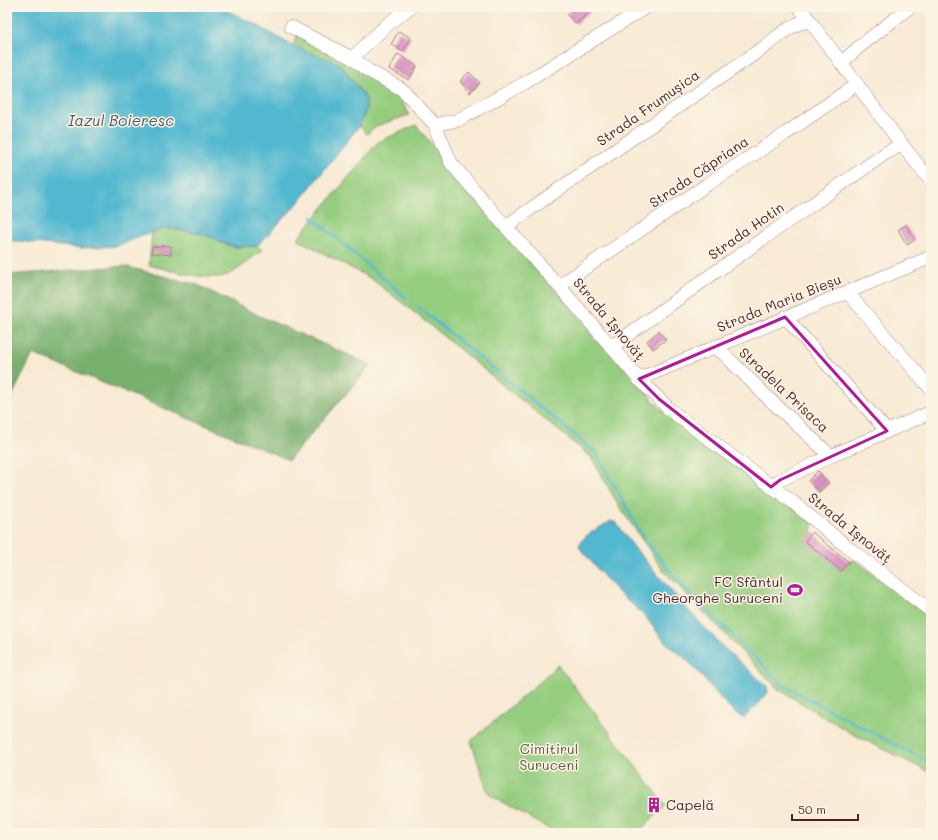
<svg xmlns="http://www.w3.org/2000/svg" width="938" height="840" viewBox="0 0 938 840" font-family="Mali,sans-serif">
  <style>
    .green { fill: #95cd7f; stroke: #707655 }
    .forest { fill: #78b06e; stroke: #61684c }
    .water { fill: #51b8cf; stroke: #4e6c7d }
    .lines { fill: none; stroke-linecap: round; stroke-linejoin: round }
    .stream { stroke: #51b8cf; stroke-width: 2.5 }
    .building { fill: #d68dbf }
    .minor-casing { stroke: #a18480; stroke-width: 14 }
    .minor { stroke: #fff; stroke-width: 13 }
    .marked { fill: none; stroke: #b5179e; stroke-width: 3; stroke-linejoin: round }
    .labels { text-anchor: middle; stroke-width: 3; stroke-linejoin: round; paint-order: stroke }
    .street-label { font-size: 14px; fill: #4a1f2b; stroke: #fcf5e5 }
    .poi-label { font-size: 14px; fill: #4a1f2b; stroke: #fcf5e5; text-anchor: end }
    .park-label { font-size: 14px; fill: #605344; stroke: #fcf5e5 }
    .water-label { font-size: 15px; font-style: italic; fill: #4c5564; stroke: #fcf5e5 }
  </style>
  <rect width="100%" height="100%" fill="#fcf5e5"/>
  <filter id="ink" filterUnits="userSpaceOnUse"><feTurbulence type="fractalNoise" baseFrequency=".025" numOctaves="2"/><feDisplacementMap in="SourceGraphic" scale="8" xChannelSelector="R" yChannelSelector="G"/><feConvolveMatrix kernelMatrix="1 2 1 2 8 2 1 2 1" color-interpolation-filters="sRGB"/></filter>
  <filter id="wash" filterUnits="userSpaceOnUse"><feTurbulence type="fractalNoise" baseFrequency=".012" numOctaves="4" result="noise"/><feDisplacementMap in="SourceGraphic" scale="16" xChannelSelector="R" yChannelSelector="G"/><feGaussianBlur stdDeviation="0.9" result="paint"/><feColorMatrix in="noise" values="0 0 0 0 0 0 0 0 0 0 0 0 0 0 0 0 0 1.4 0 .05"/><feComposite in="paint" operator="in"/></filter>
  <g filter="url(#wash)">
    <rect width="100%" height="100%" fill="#f8ead4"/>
    <g class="green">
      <polygon points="298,33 354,63 385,88 398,93 409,115 376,126 367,134 359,126 366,110 293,46"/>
      <polygon points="416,125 497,225 607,349 670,419 752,477 813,523 812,532 848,562 855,560 931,618 931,773 849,732 778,689 662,569 619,506 591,457 404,304 370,278 297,239 378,142"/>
      <path d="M164 228 199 233 213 238 222 243 237 247 257 246 262 250C252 258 242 267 232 273 213 284 170 270 149 265L152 233Z"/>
      <polygon points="558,665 666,806 637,833 556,833 490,795 487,790 471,741 521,698"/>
    </g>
    <polygon class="forest" points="124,266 198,285 262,317 371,365 289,460 33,354 7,406 7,275"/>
    <g class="water">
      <polygon points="7,7 219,7 253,23 293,46 340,64 366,98 366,110 359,126 297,204 257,246 237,247 222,243 213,238 199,233 164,228 116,246 81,248 7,240"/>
      <path d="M611 521 616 523 633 546 688 610 726 650 767 686 768 692 763 699 744 718 740 716 734 712 723 701 699 673 687 660 664 641 644 615 614 588 582 551 579 546C583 534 602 527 611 521Z"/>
    </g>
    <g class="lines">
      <g class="stream">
        <polyline points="312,217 407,299"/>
        <polyline points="418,307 595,452 643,537 682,586 783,685 928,762 931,764"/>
      </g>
    </g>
    <g id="blocks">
      <g class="building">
        <polygon points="576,7 595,7 576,24 567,15"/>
        <polygon points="399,31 411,38 403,51 391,44"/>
        <polygon points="398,54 417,66 409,80 389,69"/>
        <polygon points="469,72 480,83 470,93 460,81"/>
        <polygon points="906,225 915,240 907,245 898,230"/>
        <polygon points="162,245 171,246 171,255 152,253 152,246 162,247"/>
        <polygon points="659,331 666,340 653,349 647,341"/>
        <polygon points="818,471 829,483 819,492 808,481"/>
        <polygon points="812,532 849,562 841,571 805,541"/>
      </g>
    </g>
  </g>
  <g filter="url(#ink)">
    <use href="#blocks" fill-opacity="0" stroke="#a18480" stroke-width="1"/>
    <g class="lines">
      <defs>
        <g id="minor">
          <path d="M799 7C844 64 884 125 931 181"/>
          <polyline points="291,27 352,58 369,71 400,88 405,92 435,125 451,163 506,227 559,286 639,379 670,410 790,500 851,550 931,611"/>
          <polyline points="352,58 388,24 410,7"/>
          <polyline points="841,63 859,47 910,7"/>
          <polyline points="435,125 458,120 523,84 646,7"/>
          <path d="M506 227 516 219 767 45C781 34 792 23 810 21"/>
          <polyline points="559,286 708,184 785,134 857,84"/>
          <polyline points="847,292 931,389"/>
          <polyline points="785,317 887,431"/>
          <polyline points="716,346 769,399 831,456"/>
          <polyline points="611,347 714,273 886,153 901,145"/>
          <polyline points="639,379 931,257"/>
          <polyline points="771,487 780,480 831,456 931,412"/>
        </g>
      </defs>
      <use href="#minor" class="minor-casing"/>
      <use href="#minor" class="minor"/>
    </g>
  </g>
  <path class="marked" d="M785 317 887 431 780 480 771 487 659 399 639 379Z"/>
  <defs>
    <symbol id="stadium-bare" viewBox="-9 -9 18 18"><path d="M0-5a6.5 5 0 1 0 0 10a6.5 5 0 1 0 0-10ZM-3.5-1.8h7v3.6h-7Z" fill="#b5179e" stroke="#fcf5e5" stroke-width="2.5" paint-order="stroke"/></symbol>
    <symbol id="building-bare" viewBox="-9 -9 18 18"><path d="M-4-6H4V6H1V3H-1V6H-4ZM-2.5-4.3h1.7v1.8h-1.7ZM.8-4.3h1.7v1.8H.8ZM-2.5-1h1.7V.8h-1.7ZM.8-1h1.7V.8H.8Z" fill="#b5179e" stroke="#fcf5e5" stroke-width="2.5" paint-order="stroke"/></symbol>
  </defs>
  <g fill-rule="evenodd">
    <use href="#stadium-bare" x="784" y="579" width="22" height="22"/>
    <use href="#building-bare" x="643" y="794" width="22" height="22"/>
  </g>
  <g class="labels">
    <g class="street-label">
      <text transform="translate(648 108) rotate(-35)" y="5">Strada Frumușica</text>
      <text transform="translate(699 172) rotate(-34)" y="5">Strada Căpriana</text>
      <text transform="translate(746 231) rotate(-35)" y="5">Strada Hotin</text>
      <text transform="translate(779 303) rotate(-22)" y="5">Strada Maria Bieșu</text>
      <text transform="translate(609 319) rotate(50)" y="5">Strada Ișnovăț</text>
      <text transform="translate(784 390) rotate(43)" y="5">Stradela Prisaca</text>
      <text transform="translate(850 528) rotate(39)" y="5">Strada Ișnovăț</text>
    </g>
    <g class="poi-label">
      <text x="783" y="587">FC Sfântul<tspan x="783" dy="16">Gheorghe Suruceni</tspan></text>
      <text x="666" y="810" text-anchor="start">Capelă</text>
    </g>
    <g class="park-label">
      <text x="549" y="754">Cimitirul<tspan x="549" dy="16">Suruceni</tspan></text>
    </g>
    <g class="water-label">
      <text x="121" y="126">Iazul Boieresc</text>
    </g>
  </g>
  <rect width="938" height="840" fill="none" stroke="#fcf5e5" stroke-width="24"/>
  <path d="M792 814v6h66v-6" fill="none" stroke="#4a1f2b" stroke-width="2"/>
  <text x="798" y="814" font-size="12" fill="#4a1f2b" stroke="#fcf5e5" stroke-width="3" paint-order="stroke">50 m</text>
</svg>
